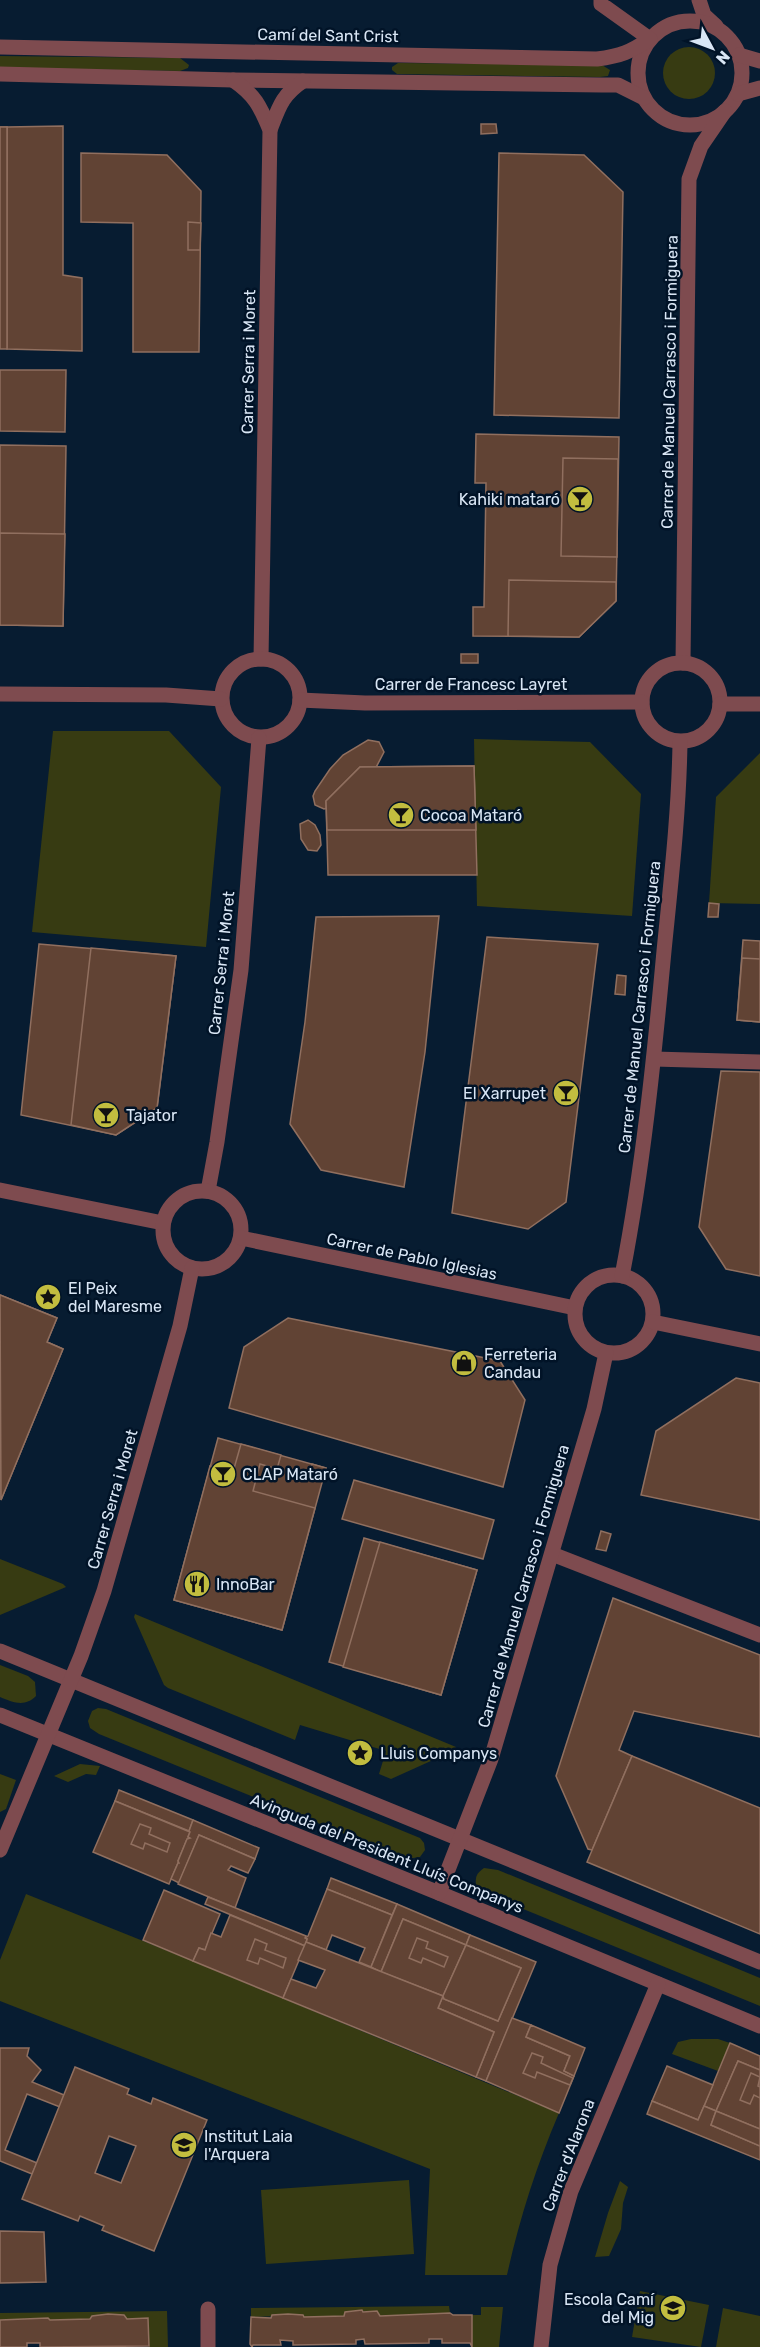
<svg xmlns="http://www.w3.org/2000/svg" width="760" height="2347" viewBox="0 0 760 2347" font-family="Rubik,sans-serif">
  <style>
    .green { fill: #373b12 }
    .building { fill: #614334; stroke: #906f5f; stroke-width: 1.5; fill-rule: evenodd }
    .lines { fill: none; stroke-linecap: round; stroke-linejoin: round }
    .minor { stroke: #7e4b4f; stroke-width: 15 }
    .labels { text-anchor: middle; stroke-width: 5; stroke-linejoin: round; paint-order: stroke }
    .street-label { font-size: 16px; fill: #d9e6f5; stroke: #011327 }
    .poi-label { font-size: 16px; fill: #d9e6f5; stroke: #011327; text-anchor: start }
  </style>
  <rect width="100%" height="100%" fill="#071c31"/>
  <g class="green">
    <circle cx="689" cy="73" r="26"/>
    <polygon points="0,56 180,58 189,65 188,68 180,71 0,68"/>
    <polygon points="398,63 602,65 610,70 608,76 600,77 397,74 392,70 392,67"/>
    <polygon points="53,731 169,731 221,787 206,947 32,932"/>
    <polygon points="474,739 590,742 641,794 632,916 477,906"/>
    <polygon points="760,753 760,904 709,903 716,797"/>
    <polygon points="0,1559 63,1584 66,1587 0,1615"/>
    <polygon points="135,1614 456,1747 453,1751 391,1779 379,1774 386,1751 300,1725 295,1740 168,1688 164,1685 134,1617"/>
    <path d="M0 1665 28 1676 35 1682 36 1696C25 1707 14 1703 0 1697Z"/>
    <polygon points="98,1708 106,1709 420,1838 424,1843 425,1850 420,1857 406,1859 99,1734 90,1728 88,1721 92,1711"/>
    <polygon points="80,1764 100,1766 96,1775 86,1774 68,1782 54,1776"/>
    <polygon points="0,1774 16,1780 6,1809 0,1812"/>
    <path d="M484 1868 498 1870 760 1978V2006L484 1893 476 1885C475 1876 477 1873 484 1868Z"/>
    <path d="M26 1894 193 1961 559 2113C536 2167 520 2217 507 2275H425L430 2169 0 2001V1960Z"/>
    <polygon points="691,2039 718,2039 730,2043 718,2071 672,2054 678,2042"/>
    <polygon points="409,2180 414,2254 266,2264 261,2190"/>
    <polygon points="620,2181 628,2187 623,2203 621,2229 609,2256 595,2257 608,2213"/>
    <polygon points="640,2291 709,2305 701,2347 632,2337"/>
    <polygon points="449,2306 450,2313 421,2314 419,2315 380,2316 377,2311 345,2312 344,2316 304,2317 303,2315 251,2317 251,2308"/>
    <polygon points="481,2307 503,2307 499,2347 472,2347 472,2315 481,2315"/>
    <polygon points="723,2308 760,2316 760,2347 716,2347"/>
    <polygon points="167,2311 168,2347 149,2347 148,2318 127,2319 124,2315 92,2316 90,2319 50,2320 48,2318 0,2320 0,2313"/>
  </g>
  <g class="building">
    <polygon points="481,124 496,124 497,133 481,134"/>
    <polygon points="63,126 63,275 82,278 82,351 7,349 7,127"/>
    <rect x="0" y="127" width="7" height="54"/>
    <rect x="0" y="127" width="7" height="222"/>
    <polygon points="81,153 167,155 201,191 199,352 133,352 133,223 81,222"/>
    <polygon points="499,153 584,155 623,192 619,418 494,415"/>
    <polygon points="188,222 201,223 200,250 188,250"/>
    <polygon points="0,370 66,370 65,432 0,431"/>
    <polygon points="476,434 619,437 616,601 579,637 473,636 473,607 484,607 486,483 475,483"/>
    <polygon points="0,445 66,446 63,626 0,625"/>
    <polygon points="563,458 618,459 617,557 561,556"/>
    <polygon points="0,533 65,534 63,626 0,625"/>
    <polygon points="509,580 616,582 616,601 579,637 508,636"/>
    <rect x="461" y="654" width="17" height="9"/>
    <polygon points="368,740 379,742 384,752 369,781 361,790 337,806 324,809 315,805 313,796 315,791 330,769 343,755"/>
    <polygon points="474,766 477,875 328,875 326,801 360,767"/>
    <polygon points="474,766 476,830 327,830 326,801 360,767"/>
    <polygon points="308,820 315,825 320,835 321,845 317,851 308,850 301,839 300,824"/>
    <polygon points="709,903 719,904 718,917 708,917"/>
    <polygon points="439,916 425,1052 404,1187 321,1170 290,1124 305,1022 316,917"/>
    <polygon points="487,937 598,944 566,1202 528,1229 452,1213"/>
    <polygon points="743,940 760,941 760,1022 737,1020"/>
    <polygon points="39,944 176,956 157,1108 116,1135 21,1115"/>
    <polygon points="91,948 176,956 157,1108 116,1135 71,1125"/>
    <polygon points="742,958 760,959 760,1022 737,1020"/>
    <polygon points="617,975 626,976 625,995 615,994"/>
    <polygon points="721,1071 760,1072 760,1276 726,1269 699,1227"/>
    <polygon points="0,1295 57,1318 47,1342 63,1349 1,1500"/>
    <polygon points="0,1295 57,1318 47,1342 63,1349 1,1500"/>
    <polygon points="288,1318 500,1361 525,1400 503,1487 229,1408 244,1347"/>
    <polygon points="736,1378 760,1383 760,1520 641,1495 656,1431"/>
    <polygon points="218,1438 326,1468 282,1630 174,1600"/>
    <polygon points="241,1444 281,1455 277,1469 260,1464 253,1491 315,1508 282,1630 174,1600 210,1466 233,1472"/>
    <polygon points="312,1464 326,1468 325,1474 310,1470"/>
    <polygon points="354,1480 494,1520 483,1559 342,1519"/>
    <polygon points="601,1531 611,1534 606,1551 596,1549"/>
    <polygon points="364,1538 477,1570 441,1695 329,1662"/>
    <polygon points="380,1542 477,1570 441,1695 343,1667"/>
    <polygon points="613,1598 760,1655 760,1737 634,1711 619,1750 632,1756 592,1850 588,1849 556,1776"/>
    <polygon points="632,1756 760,1808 760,1934 587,1862"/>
    <polygon points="119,1790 193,1820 189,1831 115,1801"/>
    <polygon points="115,1801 190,1832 188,1837 190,1838 187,1839 178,1861 179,1863 178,1863 169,1884 93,1852"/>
    <polygon points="193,1820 259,1848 255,1859 199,1835 179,1883 171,1879 178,1863 179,1863 178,1861 187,1839 190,1838 188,1837 190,1832 189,1831"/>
    <polygon points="140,1824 151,1828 149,1834 170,1843 167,1852 145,1843 143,1849 131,1844"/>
    <polygon points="199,1835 255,1859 248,1873 231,1866 228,1870 246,1878 235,1908 178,1884"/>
    <polygon points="331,1878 397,1904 392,1915 327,1889"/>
    <polygon points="327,1889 392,1915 371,1967 359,1962 365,1948 332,1935 326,1950 306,1942 307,1939 305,1938 308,1936"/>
    <polygon points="164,1890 220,1914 205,1950 199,1948 193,1961 143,1940"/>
    <polygon points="208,1897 306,1936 305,1938 307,1939 305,1946 205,1904"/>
    <polygon points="397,1904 470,1935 466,1945 403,1919 381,1972 371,1967"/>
    <polygon points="230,1915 305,1946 283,1998 193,1961 199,1948 205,1950 211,1933 221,1937"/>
    <polygon points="403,1919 466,1945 443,1996 381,1972"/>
    <polygon points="470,1935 536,1962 486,2081 476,2077 494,2032 438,2008 443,1996 444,1999 498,2021 521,1968 466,1945"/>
    <polygon points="417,1938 428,1942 426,1948 448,1957 444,1967 423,1958 421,1963 409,1958"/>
    <polygon points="255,1939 267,1944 265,1950 286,1958 283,1968 260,1958 258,1964 247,1960"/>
    <polygon points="306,1942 443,1996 438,2008 494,2032 476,2077 283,1998 291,1979 316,1988 325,1970 298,1960"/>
    <polygon points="466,1945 521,1968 498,2021 444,1999 443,1996"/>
    <polygon points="512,2018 531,2025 526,2037 570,2056 564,2071 574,2076 559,2113 486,2081"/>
    <polygon points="531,2025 585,2048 574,2076 564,2071 570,2056 526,2037"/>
    <polygon points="730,2043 760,2056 760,2070 738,2061 716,2111 704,2106"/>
    <polygon points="0,2048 29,2048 27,2056 41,2070 32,2082 64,2095 60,2107 27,2094 5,2150 37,2163 32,2174 0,2161"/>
    <polygon points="532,2053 543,2057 541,2063 573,2078 570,2085 537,2072 535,2078 523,2073"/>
    <polygon points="738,2061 760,2070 760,2129 716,2111"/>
    <polygon points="667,2066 713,2085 698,2120 652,2101"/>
    <path d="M75 2067 129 2089 127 2094 151 2104 153 2098 207 2120 154 2251 102 2230 104 2226 80 2216 78 2221 22 2199ZM109 2136 136 2146 121 2183 95 2173Z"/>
    <polygon points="751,2073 760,2077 758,2086 760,2087 760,2098 754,2095 750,2104 740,2100"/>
    <polygon points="652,2101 698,2120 704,2106 716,2111 711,2125 760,2146 760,2160 647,2114"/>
    <polygon points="716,2111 760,2129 760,2146 711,2125"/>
    <polygon points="0,2231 44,2232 46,2282 0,2283"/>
    <polygon points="362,2310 363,2312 377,2311 380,2316 450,2313 453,2315 472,2315 472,2347 470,2343 442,2343 442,2339 429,2339 429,2343 365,2344 364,2339 356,2340 356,2344 293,2345 293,2341 280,2340 281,2345 253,2345 252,2347 250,2344 251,2317 271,2318 272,2315 288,2314 303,2315 304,2317 344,2316 345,2312"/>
    <polygon points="108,2314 124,2315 127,2319 148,2318 149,2346 40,2347 40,2343 27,2343 27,2347 0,2347 0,2320 48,2318 50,2320 90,2319 92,2316"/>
  </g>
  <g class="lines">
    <g class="minor">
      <polyline points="699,0 704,15 716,26"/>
      <circle cx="690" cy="73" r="52"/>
      <path d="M0 47 597 59C621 56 630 52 650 39L601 4V0"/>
      <polyline points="739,55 760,61"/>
      <polyline points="0,74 233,80 602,85 618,85 644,98"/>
      <path d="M233 80C255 95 260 106 270 130L261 659"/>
      <polyline points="738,94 760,88"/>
      <path d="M270 130C279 107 282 95 303 81"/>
      <circle cx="261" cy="698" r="39"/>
      <polyline points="683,663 689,179 701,146 725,111"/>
      <circle cx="681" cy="702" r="39"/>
      <polyline points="0,694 166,695 221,699"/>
      <polyline points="300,700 365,703 642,702"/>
      <polyline points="720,704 760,704"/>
      <polyline points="654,1059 760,1062"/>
      <polyline points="0,1190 163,1223"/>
      <polyline points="208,1191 217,1142 241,970 259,738"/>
      <circle cx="202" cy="1230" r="39"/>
      <polyline points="241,1238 575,1308"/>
      <circle cx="614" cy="1314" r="39"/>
      <path d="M622 1276C643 1168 654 1059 664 951 671 881 679 812 680 742"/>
      <polyline points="653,1322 760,1344"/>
      <polyline points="552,1554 760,1635"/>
      <polyline points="0,1651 760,1962"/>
      <polyline points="0,1715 439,1893 760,2026"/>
      <polyline points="0,1850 81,1656 104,1591 180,1326 192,1268"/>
      <polyline points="439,1893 491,1759 594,1409 606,1353"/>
      <polyline points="208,2309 208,2347"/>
      <polyline points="541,2347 550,2265 571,2191 658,1984"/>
    </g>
  </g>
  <defs>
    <symbol id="bar-disc" viewBox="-11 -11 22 22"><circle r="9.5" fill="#c2bd3f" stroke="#011327"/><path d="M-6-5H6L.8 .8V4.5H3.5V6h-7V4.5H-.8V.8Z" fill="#111"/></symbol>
    <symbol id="sight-disc" viewBox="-11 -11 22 22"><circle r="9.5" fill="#c2bd3f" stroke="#011327"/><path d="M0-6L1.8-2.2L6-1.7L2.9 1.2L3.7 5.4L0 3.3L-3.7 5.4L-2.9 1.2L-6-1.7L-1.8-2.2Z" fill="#111"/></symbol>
    <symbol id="shop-disc" viewBox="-11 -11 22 22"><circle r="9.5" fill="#c2bd3f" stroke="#011327"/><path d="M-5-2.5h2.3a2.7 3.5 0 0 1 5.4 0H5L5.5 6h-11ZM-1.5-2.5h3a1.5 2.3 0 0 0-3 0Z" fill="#111"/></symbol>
    <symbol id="restaurant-disc" viewBox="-11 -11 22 22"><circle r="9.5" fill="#c2bd3f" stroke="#011327"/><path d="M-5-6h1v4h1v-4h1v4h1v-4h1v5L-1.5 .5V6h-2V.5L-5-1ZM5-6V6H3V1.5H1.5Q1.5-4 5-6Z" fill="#111"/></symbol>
    <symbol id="school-disc" viewBox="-11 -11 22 22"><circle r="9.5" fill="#c2bd3f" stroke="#011327"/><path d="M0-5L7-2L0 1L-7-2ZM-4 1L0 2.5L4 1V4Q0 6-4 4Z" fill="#111"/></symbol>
  </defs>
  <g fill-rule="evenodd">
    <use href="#bar-disc" x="565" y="484" width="30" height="30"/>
    <use href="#bar-disc" x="386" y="800" width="30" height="30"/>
    <use href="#bar-disc" x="551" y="1078" width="30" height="30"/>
    <use href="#bar-disc" x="91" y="1100" width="30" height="30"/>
    <use href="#sight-disc" x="33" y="1282" width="30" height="30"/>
    <use href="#shop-disc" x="449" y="1348" width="30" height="30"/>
    <use href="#bar-disc" x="208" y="1459" width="30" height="30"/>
    <use href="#restaurant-disc" x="182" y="1569" width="30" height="30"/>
    <use href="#sight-disc" x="345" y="1738" width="30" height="30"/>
    <use href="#school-disc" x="169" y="2130" width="30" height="30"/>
    <use href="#school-disc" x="658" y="2293" width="30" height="30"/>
  </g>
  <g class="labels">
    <g class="street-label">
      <text transform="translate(328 35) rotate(1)" y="6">Camí del Sant Crist</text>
      <text transform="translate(248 362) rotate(-89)" y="6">Carrer Serra i Moret</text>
      <text transform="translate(669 382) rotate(-89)" y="6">Carrer de Manuel Carrasco i Formiguera</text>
      <text x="471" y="690">Carrer de Francesc Layret</text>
      <text transform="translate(221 963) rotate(-84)" y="6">Carrer Serra i Moret</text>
      <text transform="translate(639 1007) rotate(-84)" y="6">Carrer de Manuel Carrasco i Formiguera</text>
      <text transform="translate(412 1256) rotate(12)" y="6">Carrer de Pablo Iglesias</text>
      <text transform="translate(112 1499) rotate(-74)" y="6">Carrer Serra i Moret</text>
      <text transform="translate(523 1586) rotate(-74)" y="6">Carrer de Manuel Carrasco i Formiguera</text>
      <text transform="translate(387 1853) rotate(22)" y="6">Avinguda del President Lluís Companys</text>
      <text transform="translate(568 2155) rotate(-69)" y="6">Carrer d'Alarona</text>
    </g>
    <g class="poi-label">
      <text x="560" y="505" text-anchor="end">Kahiki mataró</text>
      <text x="420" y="821">Cocoa Mataró</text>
      <text x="546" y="1099" text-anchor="end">El Xarrupet</text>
      <text x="126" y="1121">Tajator</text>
      <text x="68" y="1294">El Peix<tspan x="68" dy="18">del Maresme</tspan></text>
      <text x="484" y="1360">Ferreteria<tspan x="484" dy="18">Candau</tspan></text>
      <text x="242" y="1480">CLAP Mataró</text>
      <text x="216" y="1590">InnoBar</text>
      <text x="380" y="1759">Lluis Companys</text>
      <text x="204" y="2142">Institut Laia<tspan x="204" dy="18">l'Arquera</tspan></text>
      <text x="654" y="2305" text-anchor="end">Escola Camí<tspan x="654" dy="18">del Mig</tspan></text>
    </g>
  </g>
  <g transform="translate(712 48) rotate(131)" stroke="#011327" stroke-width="4.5" paint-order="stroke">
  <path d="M0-4.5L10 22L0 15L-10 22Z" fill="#d9e6f5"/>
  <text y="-9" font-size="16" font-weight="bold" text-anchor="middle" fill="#d9e6f5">N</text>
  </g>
</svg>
